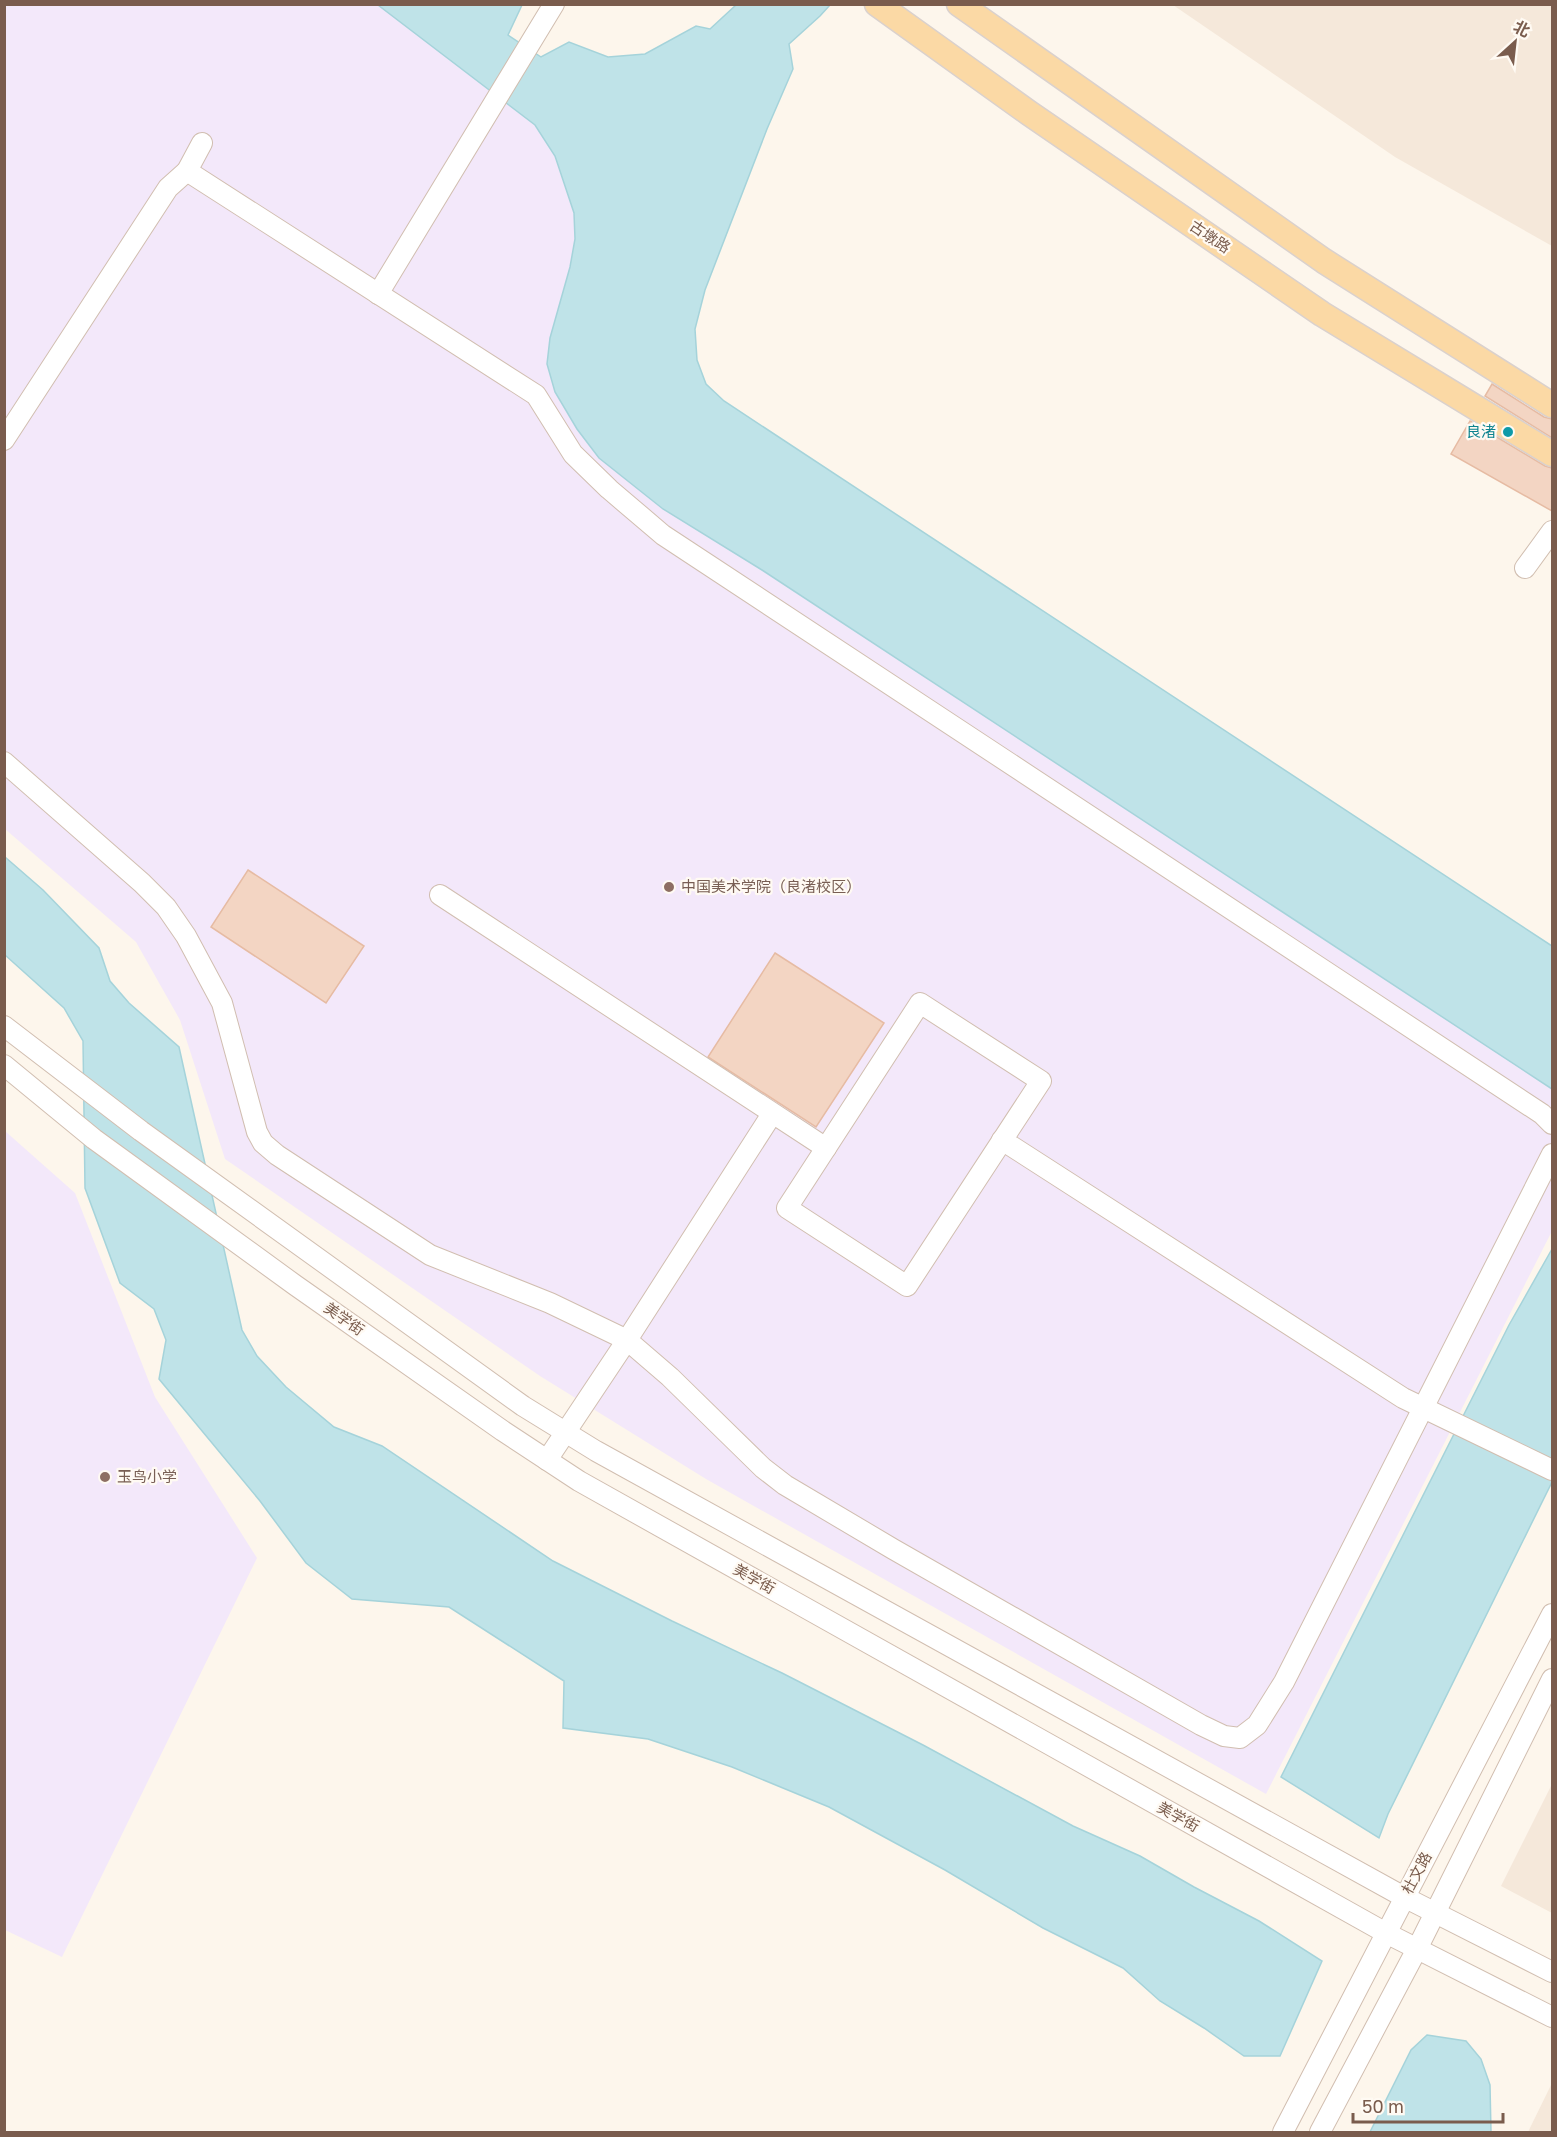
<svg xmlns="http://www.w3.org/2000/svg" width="1557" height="2137" viewBox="0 0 1557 2137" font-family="'Golos Text','Noto Sans SC',sans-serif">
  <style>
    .residential { fill: #f5e8da }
    .education { fill: #f3e8fa }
    .water { fill: #bfe3e8; stroke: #a5d3da; stroke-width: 1.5 }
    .building { fill: #f3d5c3; stroke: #e6bba3; stroke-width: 1.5 }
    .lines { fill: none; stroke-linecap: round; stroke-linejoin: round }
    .minor-casing { stroke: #d1beb0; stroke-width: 22 }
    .major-casing { stroke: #dad1cd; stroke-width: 27 }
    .minor { stroke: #fff; stroke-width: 20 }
    .major { stroke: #fbd9a5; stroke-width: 24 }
    .culture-dot { fill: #0f9aa8; stroke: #fffaf3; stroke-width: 2 }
    .education-dot { fill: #8d6e63; stroke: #fffaf3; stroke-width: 2 }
    .labels { text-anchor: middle; stroke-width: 4.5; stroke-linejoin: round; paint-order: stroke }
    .street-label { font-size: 15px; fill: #7a5c4d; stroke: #fffaf3 }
    .culture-label { font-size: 15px; fill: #0d838f; stroke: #fffaf3; text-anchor: end }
    .education-label { font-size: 15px; fill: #785e54; stroke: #fffaf3; text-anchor: start }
  </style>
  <rect width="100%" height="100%" fill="#fdf6ec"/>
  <g class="residential">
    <polygon points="1173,5 1552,5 1552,246 1395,157"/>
    <polygon points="1552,1784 1552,1913 1501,1886"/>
    <polygon points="1552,2083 1552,2132 1528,2132"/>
  </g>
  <g class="education">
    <polygon points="4,5 413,5 606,170 572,381 1552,1072 1552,1231 1266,1794 706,1479 540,1376 225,1159 180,1020 136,942 5,829"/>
    <polygon points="5,1131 75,1193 155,1397 257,1558 62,1957 5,1930"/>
  </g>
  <g class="water">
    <polygon points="378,5 522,5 508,35 541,57 569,42 608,57 645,54 696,26 710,29 736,5 830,5 820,16 789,44 793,69 767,129 705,290 695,329 697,360 706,384 724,401 1552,946 1552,1089 762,570 663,509 599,458 577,429 555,392 547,364 550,338 570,267 575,239 574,213 555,156 535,125"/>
    <polygon points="5,857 43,890 99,948 110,981 129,1003 179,1047 242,1330 257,1356 286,1387 334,1427 382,1446 553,1561 672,1621 782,1673 923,1745 1073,1826 1140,1856 1194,1887 1259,1921 1322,1961 1280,2056 1244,2056 1204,2028 1160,2001 1123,1968 1043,1928 945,1870 829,1807 732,1767 648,1739 563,1728 564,1681 449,1607 352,1599 306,1563 260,1501 159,1379 166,1340 154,1309 120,1283 85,1188 83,1041 64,1008 5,955"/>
    <polygon points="1552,1249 1552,1482 1388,1814 1379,1838 1281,1777 1509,1325"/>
    <polygon points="1427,2035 1466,2041 1481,2059 1490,2085 1491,2132 1370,2132 1411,2050"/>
  </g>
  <g class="building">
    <polygon points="1492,384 1544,417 1552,419 1552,438 1485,396"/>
    <polygon points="1470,421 1545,466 1552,468 1552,511 1451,454"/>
    <polygon points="248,870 364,946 326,1003 211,927"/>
    <polygon points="775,953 884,1023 816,1127 708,1057"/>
  </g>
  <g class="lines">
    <defs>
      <g id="minor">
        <polyline points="187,171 536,395 573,454 609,489 663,535 1542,1114 1552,1124"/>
        <polyline points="378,294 554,4"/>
        <polyline points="4,440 168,188 187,171 202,143"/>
        <polyline points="1525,568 1552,531"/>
        <polyline points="4,762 142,883 166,907 186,936 222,1003 257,1132 263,1143 277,1155 430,1255 550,1303 627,1340 670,1377 763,1468 785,1485 893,1549 1201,1725 1224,1736 1240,1738 1257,1725 1284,1682 1552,1154"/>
        <polyline points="440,895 826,1148"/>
        <polygon points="920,1003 1041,1081 907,1286 787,1208"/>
        <polyline points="4,1026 141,1131 523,1406 596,1451 1404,1897 1552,1972"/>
        <polyline points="4,1065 94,1139 295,1285 503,1431 579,1481 1386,1933 1552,2017"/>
        <polyline points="1002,1140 1403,1398 1552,1470"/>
        <polyline points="547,1460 627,1340 772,1114"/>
        <polyline points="1283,2132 1552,1614"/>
        <polyline points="1320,2132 1417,1949 1552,1679"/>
      </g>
      <g id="major">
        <polyline points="877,4 1029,113 1322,314 1552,454"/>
        <polyline points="959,4 1324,261 1552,405"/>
      </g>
    </defs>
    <use href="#minor" class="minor-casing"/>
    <use href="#major" class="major-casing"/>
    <use href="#minor" class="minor"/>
    <use href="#major" class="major"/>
  </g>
  <circle class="culture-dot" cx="1508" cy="432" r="6"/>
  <g class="education-dot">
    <circle cx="669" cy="887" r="6"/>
    <circle cx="105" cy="1477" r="6"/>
  </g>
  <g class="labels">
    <g class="street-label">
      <text transform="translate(1210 237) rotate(34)" y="5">古墩路</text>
      <text transform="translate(344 1319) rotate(35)" y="5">美学街</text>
      <text transform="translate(754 1579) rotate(29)" y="5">美学街</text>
      <text transform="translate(1178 1817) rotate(29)" y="5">美学街</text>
      <text transform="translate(1417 1873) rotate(-62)" y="5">杜文路</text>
    </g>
    <g class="culture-label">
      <text x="1496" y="437">良渚</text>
    </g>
    <g class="education-label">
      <text x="681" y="892">中国美术学院（良渚校区）</text>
      <text x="117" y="1482">玉鸟小学</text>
    </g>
  </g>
  <rect width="1557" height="2137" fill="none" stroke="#7a5c4d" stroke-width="12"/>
  <g transform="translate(1515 42) rotate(27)" stroke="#fffaf3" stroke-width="4.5" paint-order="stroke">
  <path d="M0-4.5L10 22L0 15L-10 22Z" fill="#7a5c4d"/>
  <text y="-9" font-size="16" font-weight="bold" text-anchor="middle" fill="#7a5c4d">北</text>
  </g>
  <path d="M1353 2113v9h150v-9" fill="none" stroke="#7a5c4d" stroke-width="3"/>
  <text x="1362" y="2113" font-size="18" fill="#7a5c4d" stroke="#fffaf3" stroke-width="4.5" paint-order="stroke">50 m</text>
</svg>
